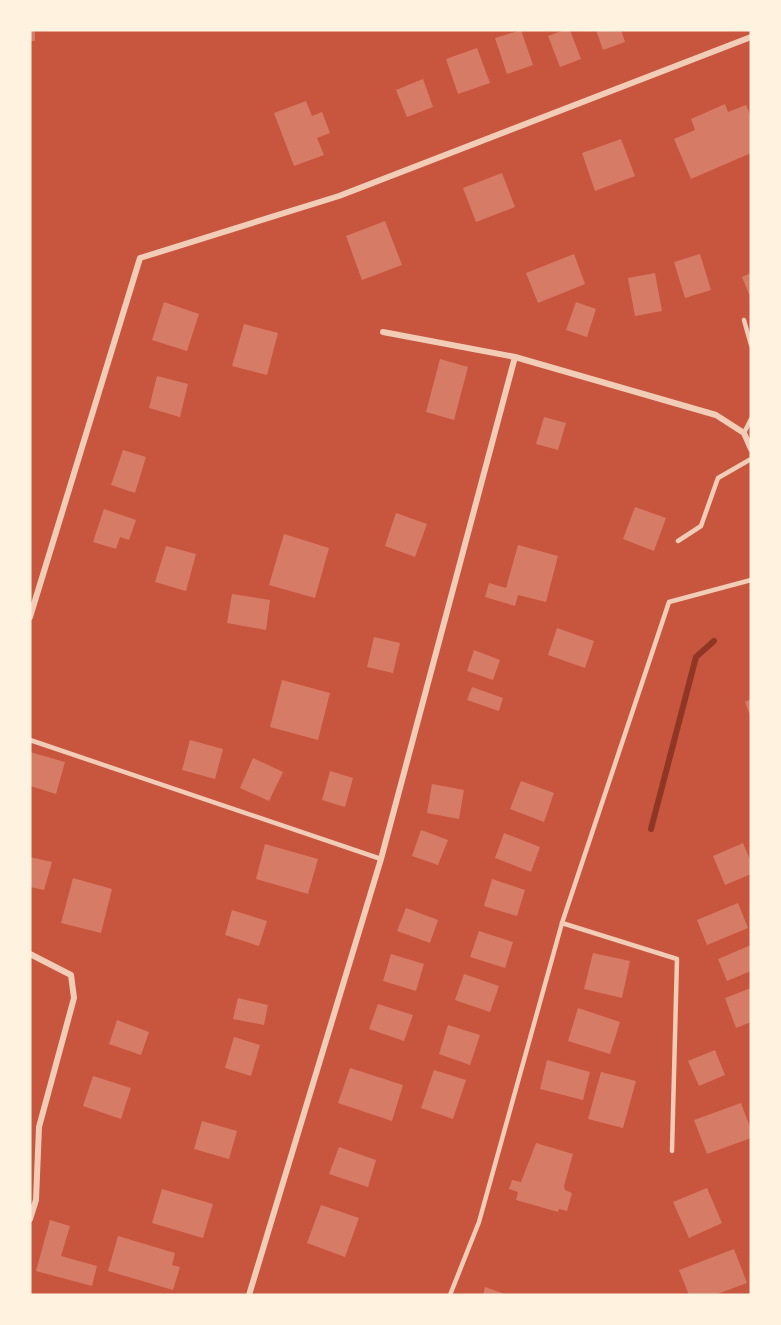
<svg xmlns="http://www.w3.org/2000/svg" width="781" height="1325" viewBox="0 0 781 1325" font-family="'Exo 2',sans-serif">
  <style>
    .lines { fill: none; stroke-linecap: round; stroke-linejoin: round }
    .stream { stroke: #8f3625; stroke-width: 6 }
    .building { fill: #d67c66 }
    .service { stroke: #f1ccb7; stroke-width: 4.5 }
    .minor { stroke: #f1ccb7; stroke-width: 6 }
  </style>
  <rect width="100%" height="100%" fill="#c8553d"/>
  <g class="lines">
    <polyline class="stream" points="651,829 696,657 714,641"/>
  </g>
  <g class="building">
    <rect x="30" y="30" width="5" height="11"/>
    <polygon points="521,30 533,65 507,74 495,38"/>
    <polygon points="564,30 570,30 581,59 560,67 548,36"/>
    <polygon points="596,30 621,30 625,42 603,50"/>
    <polygon points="477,48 490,83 458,94 446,59"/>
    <polygon points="423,79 433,107 407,117 396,90"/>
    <polygon points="306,101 312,116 322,112 330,133 317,138 324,155 294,166 274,113"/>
    <polygon points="725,104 728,112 746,105 751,117 751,153 691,179 674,139 695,130 691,119"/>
    <polygon points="621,139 635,176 595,191 582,153"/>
    <polygon points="502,173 515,207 476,222 463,188"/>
    <polygon points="385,221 402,265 362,280 346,236"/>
    <polygon points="574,254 585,284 538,303 526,273"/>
    <polygon points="700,254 711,290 685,298 674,262"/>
    <polygon points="655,273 662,311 635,316 628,278"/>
    <polygon points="751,273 751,299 742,277"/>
    <polygon points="164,302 199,314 187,351 152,340"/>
    <polygon points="576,302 596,309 587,337 566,330"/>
    <polygon points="244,324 278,333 267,375 232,366"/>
    <polygon points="440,359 468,367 454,420 426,412"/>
    <polygon points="157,376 188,384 180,417 149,408"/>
    <polygon points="544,417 566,423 558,450 536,444"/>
    <polygon points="123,450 146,457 135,493 111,485"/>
    <polygon points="635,507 666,518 654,551 623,539"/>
    <polygon points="104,509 136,520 129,540 120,537 116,549 93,542"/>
    <polygon points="396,513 427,524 415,557 385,546"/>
    <polygon points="284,534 329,548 315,598 269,585"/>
    <polygon points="518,545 558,556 546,602 518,595 515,606 485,597 489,583 506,588"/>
    <polygon points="166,546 196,554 186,591 155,582"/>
    <polygon points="232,594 270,600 266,630 227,623"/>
    <polygon points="557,628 594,641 585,668 548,655"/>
    <polygon points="374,637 400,643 393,673 367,667"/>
    <polygon points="474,650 500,660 493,680 467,671"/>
    <polygon points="282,680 330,693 318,740 270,727"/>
    <polygon points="472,687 503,698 499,711 467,700"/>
    <polygon points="751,699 751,718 745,702"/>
    <polygon points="190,740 223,749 215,779 182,770"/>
    <polygon points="30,752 65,762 56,794 30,786"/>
    <polygon points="253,758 283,772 269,801 240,788"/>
    <polygon points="330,771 353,778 345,807 322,800"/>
    <polygon points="521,781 554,793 544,822 510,809"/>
    <polygon points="432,784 464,790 459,819 427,813"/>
    <polygon points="421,830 448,840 438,865 412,856"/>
    <polygon points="504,833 540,847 531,872 495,858"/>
    <polygon points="743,843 751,862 751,874 725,885 713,856"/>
    <polygon points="265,844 318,859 308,894 256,879"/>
    <polygon points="30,857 52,862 44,890 30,887"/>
    <polygon points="73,878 112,889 101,933 61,923"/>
    <polygon points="492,879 525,890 517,916 484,906"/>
    <polygon points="738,903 748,928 707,945 697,920"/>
    <polygon points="406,908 438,920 430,943 397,931"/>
    <polygon points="232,910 267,921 259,946 225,935"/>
    <polygon points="479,931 513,942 505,968 470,957"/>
    <polygon points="751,945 751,971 727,981 718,959"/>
    <polygon points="593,953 630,961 622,998 584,989"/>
    <polygon points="391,954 424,964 416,991 383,981"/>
    <polygon points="464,974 499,986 490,1012 455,1000"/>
    <polygon points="751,988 751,1022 736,1028 725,998"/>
    <polygon points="238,998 268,1005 264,1025 233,1019"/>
    <polygon points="378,1004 413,1015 404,1041 369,1029"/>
    <polygon points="578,1008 620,1022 610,1054 568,1041"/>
    <polygon points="117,1020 149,1032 141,1055 109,1044"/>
    <polygon points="448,1025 480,1035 470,1065 439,1054"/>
    <polygon points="234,1037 260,1045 251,1076 225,1068"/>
    <polygon points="715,1050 725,1075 699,1086 688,1061"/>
    <polygon points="547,1060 590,1072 583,1100 540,1089"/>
    <polygon points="350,1068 403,1085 392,1121 338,1103"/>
    <polygon points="434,1070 466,1080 453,1119 421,1108"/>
    <polygon points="601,1072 636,1081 623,1128 588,1119"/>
    <polygon points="93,1076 131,1088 121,1119 83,1106"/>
    <polygon points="741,1103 751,1130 751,1138 707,1154 694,1120"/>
    <polygon points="202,1121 237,1131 229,1159 194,1149"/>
    <polygon points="536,1143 573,1154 564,1186 565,1190 572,1193 567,1211 559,1209 558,1212 516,1200 518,1192 509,1189 512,1180 521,1182"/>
    <polygon points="339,1147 376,1160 368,1187 329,1174"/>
    <polygon points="707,1188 722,1223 689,1238 673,1202"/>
    <polygon points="162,1189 213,1204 203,1238 152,1223"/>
    <polygon points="321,1205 359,1218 345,1257 307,1243"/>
    <polygon points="50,1220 70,1226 61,1256 97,1266 92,1286 36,1271"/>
    <polygon points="118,1236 175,1253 172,1265 180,1267 173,1290 108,1271"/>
    <polygon points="734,1249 747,1283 715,1295 689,1295 679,1270"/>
    <polygon points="485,1287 508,1295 483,1295"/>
  </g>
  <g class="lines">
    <g class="service">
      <polyline points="744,320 751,345"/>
      <polyline points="744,433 751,419"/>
      <polyline points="678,541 701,526 718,478 751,459"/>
      <polyline points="30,740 381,859"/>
      <polyline points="562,923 677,959 672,1151"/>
      <polyline points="450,1295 479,1222 562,923 669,602 751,580"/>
    </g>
    <g class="minor">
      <polyline points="383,332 515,357 716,415 744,433 751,449"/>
      <polyline points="30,617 140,258 339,196 751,37"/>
      <polyline points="30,954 71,975 74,998 39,1127 36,1200 30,1219"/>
      <polyline points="249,1295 381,859 515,357"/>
    </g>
  </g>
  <rect width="781" height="1325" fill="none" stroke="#fff3e0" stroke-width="63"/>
</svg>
